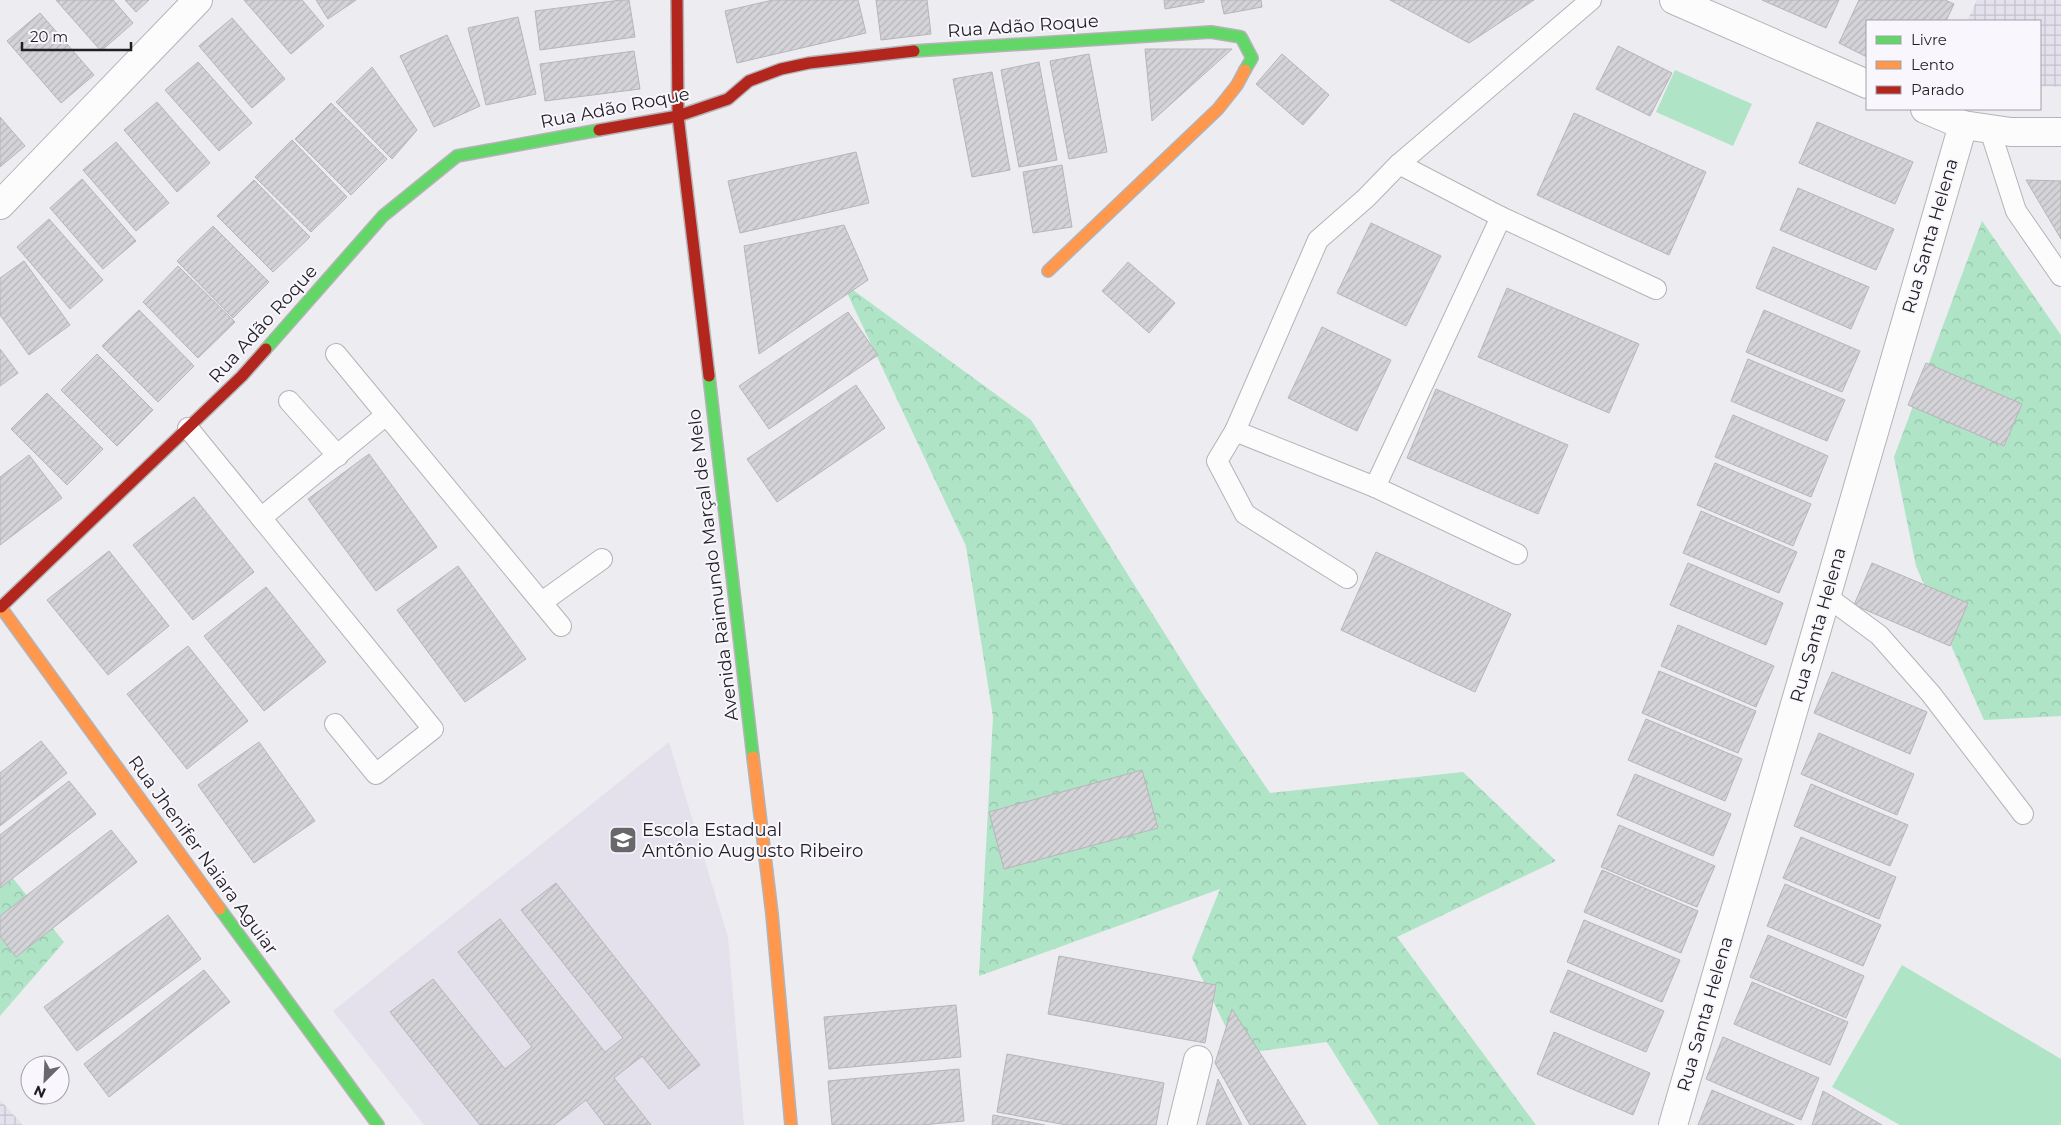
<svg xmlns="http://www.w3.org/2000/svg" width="2061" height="1125" viewBox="0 0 2061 1125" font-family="Montserrat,sans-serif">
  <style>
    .built { fill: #e4e1ed }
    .industrial { fill: url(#industrial-grid) }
    .forest { fill: url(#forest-crowns) }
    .garden { fill: #afe4c6 }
    .building { fill: url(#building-hatch); stroke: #b7b5b9 }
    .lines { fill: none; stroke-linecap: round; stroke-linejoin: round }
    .lane-casing { stroke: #b4b3b7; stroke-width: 22 }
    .street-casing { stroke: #b4b3b7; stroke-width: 30 }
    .fast-casing { stroke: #b4b3b7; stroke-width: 14 }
    .slow-casing { stroke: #b4b3b7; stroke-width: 14 }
    .jam-casing { stroke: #b4b3b7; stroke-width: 14 }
    .lane { stroke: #fcfcfd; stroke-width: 20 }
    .street { stroke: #fcfcfd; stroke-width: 28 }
    .fast { stroke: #63d668; stroke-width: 11 }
    .slow { stroke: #ff974d; stroke-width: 11 }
    .jam { stroke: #b3261e; stroke-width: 11 }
    .labels { text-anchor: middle; stroke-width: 4; stroke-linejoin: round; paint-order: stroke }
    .street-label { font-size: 18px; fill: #201f22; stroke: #f9f7fd }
    .poi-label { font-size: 18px; fill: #201f22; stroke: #f9f7fd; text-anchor: start }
  </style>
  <defs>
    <pattern id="industrial-grid" width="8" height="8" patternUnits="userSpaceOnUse" patternTransform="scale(1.25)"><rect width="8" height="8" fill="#e4e1ed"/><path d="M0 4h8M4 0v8" fill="none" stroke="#c3c1cb"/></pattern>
    <pattern id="forest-crowns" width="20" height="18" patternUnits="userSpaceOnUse" patternTransform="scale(1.25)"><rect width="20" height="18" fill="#afe4c6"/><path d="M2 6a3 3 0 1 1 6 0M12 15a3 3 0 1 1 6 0" fill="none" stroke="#96c3aa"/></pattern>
    <pattern id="building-hatch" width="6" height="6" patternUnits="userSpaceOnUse" patternTransform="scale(1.25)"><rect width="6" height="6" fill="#d4d3d8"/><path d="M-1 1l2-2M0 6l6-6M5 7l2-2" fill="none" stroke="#b6b5b9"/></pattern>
  </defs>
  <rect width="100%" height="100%" fill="#edecf1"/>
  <polygon class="built" points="669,742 728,937 744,1125 424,1125 333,1011"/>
  <g class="industrial">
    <polygon points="1977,0 2061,0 2061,87 2040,86 2040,21 1967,21"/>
    <polygon points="0,1100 23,1125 0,1125"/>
  </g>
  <g class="forest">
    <polygon points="1982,221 2061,335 2061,716 1984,720 1916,566 1894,457"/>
    <polygon points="842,282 1031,420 1202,693 1270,793 1463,772 1556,861 1397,937 1536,1125 1379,1125 1327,1042 1239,1054 1192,958 1220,889 979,976 993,717 966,546"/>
    <polygon points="0,862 64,942 0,1016"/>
  </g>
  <g class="garden">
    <polygon points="1675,70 1752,104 1733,146 1656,112"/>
    <polygon points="1902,965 2061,1059 2061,1125 1900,1125 1832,1087"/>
  </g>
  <g class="building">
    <polygon points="56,0 113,0 133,23 101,51"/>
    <polygon points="125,0 149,0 136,12"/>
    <polygon points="244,0 302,0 324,26 291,54"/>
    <polygon points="316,0 356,0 328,19"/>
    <polygon points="621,0 629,0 635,37 540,50 535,11"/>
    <polygon points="773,0 858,0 866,33 737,63 725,11"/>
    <polygon points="876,0 927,0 931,34 881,40"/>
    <polygon points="1164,0 1204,0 1204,2 1165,9"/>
    <polygon points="1221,0 1261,0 1262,7 1224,14"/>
    <polygon points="1390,0 1534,0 1469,43"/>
    <polygon points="1762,0 1839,0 1826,28"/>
    <polygon points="1859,0 1945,0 1954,4 1946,21 1867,21 1867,57 1839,43"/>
    <polygon points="40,13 94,75 61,103 7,41"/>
    <polygon points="518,17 536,94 486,105 468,28"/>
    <polygon points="232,18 285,79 252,108 199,46"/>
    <polygon points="447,35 480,106 434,127 400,56"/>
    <polygon points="1618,46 1672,73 1650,116 1596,89"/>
    <polygon points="1145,49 1232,49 1152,121"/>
    <polygon points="634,51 640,89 545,101 540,64"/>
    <polygon points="1089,54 1107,152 1069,159 1050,61"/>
    <polygon points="1282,54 1329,95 1303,125 1256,84"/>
    <polygon points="198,62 252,123 219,151 165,90"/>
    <polygon points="1039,62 1057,160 1019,167 1001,70"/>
    <polygon points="372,67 417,130 392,159 336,102"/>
    <polygon points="992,72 1010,170 972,177 953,79"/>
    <polygon points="157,102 210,163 177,192 124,130"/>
    <polygon points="331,103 387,159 351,195 295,139"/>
    <polygon points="1574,113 1706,172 1669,255 1537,195"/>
    <polygon points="0,117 25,146 0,167"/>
    <polygon points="1817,122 1913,162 1895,204 1799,163"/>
    <polygon points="292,140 347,197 311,232 255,177"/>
    <polygon points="116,142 169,203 136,231 83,170"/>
    <polygon points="856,152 869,203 740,233 728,181"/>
    <polygon points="1062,165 1072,227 1033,233 1023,172"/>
    <polygon points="82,179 136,241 103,269 50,208"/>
    <polygon points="254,180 310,237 273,272 217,216"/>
    <polygon points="2026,180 2061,181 2061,239"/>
    <polygon points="1798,188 1894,229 1876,270 1780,230"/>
    <polygon points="49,219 103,280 70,309 17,247"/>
    <polygon points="1371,223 1441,256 1406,326 1337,293"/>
    <polygon points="844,225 868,280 759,354 744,246"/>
    <polygon points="213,226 269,282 233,318 177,261"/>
    <polygon points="1773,247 1869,287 1851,329 1756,288"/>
    <polygon points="24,261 70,325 29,355 0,315 0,278"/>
    <polygon points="1128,262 1175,303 1149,333 1102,291"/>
    <polygon points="178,266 235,322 198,358 143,302"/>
    <polygon points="1507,288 1639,344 1609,413 1478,357"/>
    <polygon points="139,310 194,366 158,402 102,346"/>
    <polygon points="1764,310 1860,351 1842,392 1746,352"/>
    <polygon points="848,312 878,355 769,429 739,386"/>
    <polygon points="1322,327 1391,360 1357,431 1288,398"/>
    <polygon points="0,349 18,373 0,386"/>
    <polygon points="97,354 153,410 117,446 61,390"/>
    <polygon points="1748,359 1845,400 1827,441 1731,401"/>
    <polygon points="1926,363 2022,404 2004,446 1908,405"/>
    <polygon points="856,385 885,428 777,502 747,459"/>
    <polygon points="1436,389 1568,445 1538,514 1407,458"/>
    <polygon points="47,393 103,449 67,485 11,429"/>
    <polygon points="1733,415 1828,456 1811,497 1715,457"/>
    <polygon points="369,454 437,547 376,591 308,499"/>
    <polygon points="29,455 62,498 0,545 0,477"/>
    <polygon points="1715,463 1811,504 1793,546 1697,505"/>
    <polygon points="194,497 254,572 193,620 133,545"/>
    <polygon points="1701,511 1797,552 1779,593 1683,553"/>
    <polygon points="109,551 169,626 108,675 47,600"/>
    <polygon points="1376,552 1511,614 1475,692 1341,630"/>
    <polygon points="1688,563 1783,603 1766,645 1670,605"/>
    <polygon points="1872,563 1968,603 1950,646 1854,605"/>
    <polygon points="458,566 526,659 465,702 397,610"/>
    <polygon points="266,587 326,662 264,711 204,636"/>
    <polygon points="1678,625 1774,666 1756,707 1661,666"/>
    <polygon points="188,646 248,721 187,769 127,694"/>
    <polygon points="1659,671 1756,711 1738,753 1642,713"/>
    <polygon points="1832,672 1927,712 1910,754 1814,713"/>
    <polygon points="1646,719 1742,759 1725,801 1628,760"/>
    <polygon points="1819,733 1914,774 1897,815 1801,774"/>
    <polygon points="41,741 67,773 0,826 0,773"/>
    <polygon points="259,742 315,821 254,863 198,785"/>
    <polygon points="1142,770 1158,828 1004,869 989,812"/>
    <polygon points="1635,774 1731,814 1713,856 1617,815"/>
    <polygon points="69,781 96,814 0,888 0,835"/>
    <polygon points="1811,784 1908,825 1890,866 1794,826"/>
    <polygon points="1619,825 1715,866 1697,907 1601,867"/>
    <polygon points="111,830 137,862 16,957 0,936 0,916"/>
    <polygon points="1801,837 1896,877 1879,919 1783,878"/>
    <polygon points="1602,870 1698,911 1681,953 1584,912"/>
    <polygon points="556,883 700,1065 669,1089 642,1056 614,1078 651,1125 605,1125 586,1100 554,1125 480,1125 390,1012 433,979 505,1069 532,1047 458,952 500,919 605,1052 623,1038 521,910"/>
    <polygon points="1785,884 1881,925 1863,966 1767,926"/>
    <polygon points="168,915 201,959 77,1051 44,1007"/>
    <polygon points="1584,920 1680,960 1662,1002 1567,962"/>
    <polygon points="1768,935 1864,976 1846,1018 1750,977"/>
    <polygon points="1059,956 1216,985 1205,1043 1048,1014"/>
    <polygon points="204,970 230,1002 109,1097 84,1064"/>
    <polygon points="1568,970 1664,1011 1646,1052 1550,1012"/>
    <polygon points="1752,982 1848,1022 1830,1065 1734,1024"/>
    <polygon points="956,1005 961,1057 829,1069 824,1017"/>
    <polygon points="1232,1009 1306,1125 1250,1125 1215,1063"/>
    <polygon points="1554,1032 1650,1073 1633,1115 1537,1074"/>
    <polygon points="1723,1037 1819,1078 1801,1120 1706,1079"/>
    <polygon points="1007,1054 1164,1083 1156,1125 1066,1125 997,1112"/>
    <polygon points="959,1069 964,1121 922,1125 832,1125 828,1081"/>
    <polygon points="1218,1079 1242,1125 1206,1125"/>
    <polygon points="1712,1090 1794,1125 1698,1125"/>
    <polygon points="1823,1091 1882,1125 1812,1125"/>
    <polygon points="993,1115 1045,1125 992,1125"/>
  </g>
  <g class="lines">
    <defs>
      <g id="lane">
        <polyline points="1990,130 2016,211 2061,276"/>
        <polyline points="1501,217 1656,289"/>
        <polyline points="336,354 561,626"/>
        <polyline points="289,401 338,456"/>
        <polyline points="188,428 433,729 376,774 335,724"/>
        <polyline points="1235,431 1217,461 1245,514 1347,578"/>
        <polyline points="1375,487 1501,217 1399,164"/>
        <polyline points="261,518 386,415"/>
        <polyline points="1517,554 1375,487 1235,431 1318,240 1366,198 1399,164 1591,0"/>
        <polyline points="1826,596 1879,635 1931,694 2023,814"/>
        <polyline points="542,602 602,559"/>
      </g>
      <g id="street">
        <polyline points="1674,0 1867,84"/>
        <polyline points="1925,109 1963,125 2011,132 2061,132"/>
        <polyline points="0,205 198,0"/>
        <polyline points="1182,1125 1198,1060"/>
        <polyline points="1673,1125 1963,125"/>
      </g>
      <g id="fast">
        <polyline points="914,51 1211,32 1241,37 1252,58 1245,70"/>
        <polyline points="266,349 383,216 457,156 599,130"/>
        <polyline points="709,376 753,757"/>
        <polyline points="220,909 378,1125"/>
      </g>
      <g id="slow">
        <polyline points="1048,271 1218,109 1237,85 1245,70"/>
        <polyline points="0,606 220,909"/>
        <polyline points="753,757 772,914 791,1125"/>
      </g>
      <g id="jam">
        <polyline points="677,0 678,116 709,376"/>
        <polyline points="599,130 678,116 728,99 749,81 781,69 809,63 914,51"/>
        <polyline points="1,607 242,376 266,349"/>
      </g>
    </defs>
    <use href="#lane" class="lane-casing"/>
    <use href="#street" class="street-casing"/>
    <use href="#fast" class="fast-casing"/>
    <use href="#slow" class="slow-casing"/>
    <use href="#jam" class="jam-casing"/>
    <use href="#lane" class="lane"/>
    <use href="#street" class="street"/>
    <use href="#fast" class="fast"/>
    <use href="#slow" class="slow"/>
    <use href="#jam" class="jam"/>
  </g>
  <defs>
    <symbol id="school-square" viewBox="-11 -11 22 22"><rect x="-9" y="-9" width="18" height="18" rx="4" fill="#68676a" stroke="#f9f7fd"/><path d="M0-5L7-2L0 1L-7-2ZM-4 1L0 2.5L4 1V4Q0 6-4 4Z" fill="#fff"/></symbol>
  </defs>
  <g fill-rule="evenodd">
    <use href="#school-square" x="607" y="824" width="32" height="32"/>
  </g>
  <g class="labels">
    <g class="street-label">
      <text transform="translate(1023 26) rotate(-4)" y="6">Rua Adão Roque</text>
      <text transform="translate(615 108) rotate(-11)" y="6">Rua Adão Roque</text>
      <text transform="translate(1930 236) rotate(-74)" y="6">Rua Santa Helena</text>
      <text transform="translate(263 324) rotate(-48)" y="6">Rua Adão Roque</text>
      <text transform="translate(713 565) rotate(-97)" y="6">Avenida Raimundo Marçal de Melo</text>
      <text transform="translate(1818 625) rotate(-74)" y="6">Rua Santa Helena</text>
      <text transform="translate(203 855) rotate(54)" y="6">Rua Jhenifer Naiara Aguiar</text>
      <text transform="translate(1705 1014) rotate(-74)" y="6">Rua Santa Helena</text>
    </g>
    <g class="poi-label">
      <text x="642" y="836">Escola Estadual<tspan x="642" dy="21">Antônio Augusto Ribeiro</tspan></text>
    </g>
  </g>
  <rect x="1866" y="20" width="175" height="90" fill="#f9f7fd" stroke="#a2a1a5"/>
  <rect x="1876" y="36" width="25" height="8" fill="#63d668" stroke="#a2a1a5"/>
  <text x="1911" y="45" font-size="15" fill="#201f22">Livre</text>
  <rect x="1876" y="61" width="25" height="8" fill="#ff974d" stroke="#a2a1a5"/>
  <text x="1911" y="70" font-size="15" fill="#201f22">Lento</text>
  <rect x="1876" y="86" width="25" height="8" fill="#b3261e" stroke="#a2a1a5"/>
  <text x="1911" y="95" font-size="15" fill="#201f22">Parado</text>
  <g transform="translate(45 1080) rotate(204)"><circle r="24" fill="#f9f7fd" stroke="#a2a1a5"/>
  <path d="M0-4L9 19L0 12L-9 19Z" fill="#68676a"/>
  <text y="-8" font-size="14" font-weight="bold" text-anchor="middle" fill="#201f22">N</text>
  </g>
  <path d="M22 42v8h109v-8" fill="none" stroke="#201f22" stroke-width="2.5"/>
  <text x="30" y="42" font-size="15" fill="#201f22" stroke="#f9f7fd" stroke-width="4" paint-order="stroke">20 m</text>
</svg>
